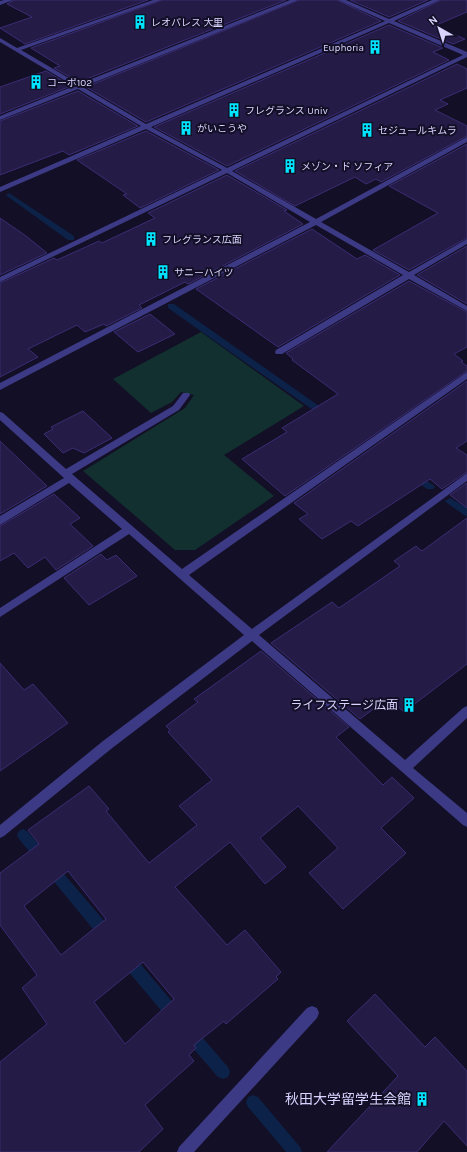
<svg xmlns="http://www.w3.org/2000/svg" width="467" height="1152" viewBox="0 0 467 1152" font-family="Karla,'Noto Sans JP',sans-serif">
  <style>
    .green { fill: #12302f }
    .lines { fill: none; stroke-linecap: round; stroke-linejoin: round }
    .stream { fill: #0c2248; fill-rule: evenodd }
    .building { fill: #241b47; stroke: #3b2d73; fill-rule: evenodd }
    .minor { fill: #3d3a85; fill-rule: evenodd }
    .labels { text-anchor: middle; stroke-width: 4; stroke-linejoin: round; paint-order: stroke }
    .far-poi-label { font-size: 10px; fill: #d9d4ff; stroke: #130f26; text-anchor: start }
    .poi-label { font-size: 12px; fill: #d9d4ff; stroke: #130f26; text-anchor: end }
    .near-poi-label { font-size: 14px; fill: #d9d4ff; stroke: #130f26; text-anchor: end }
  </style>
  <rect width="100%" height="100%" fill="#130f26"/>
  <polygon class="green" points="201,332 304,406 224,455 274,496 195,550 175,550 83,471 185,408 194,395 181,392 172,402 151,413 113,379"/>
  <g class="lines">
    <g class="stream">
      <polygon points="9,193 74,236 74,240 68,240 7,196 6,195"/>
      <polygon points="168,304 174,304 329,413 330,415 329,417 323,417 168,308"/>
      <polygon points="413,472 433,485 435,487 433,489 427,489 410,477 408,475"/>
      <polygon points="450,498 467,508 467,517 447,503 445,501"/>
      <polygon points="23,829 27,831 112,930 113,935 112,940 107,941 102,940 19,839 17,835 19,831"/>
      <polygon points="127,952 132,954 180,1011 182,1016 180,1021 175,1023 170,1021 122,964 120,959 122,954"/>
      <polygon points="189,1026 194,1028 228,1067 230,1072 228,1077 223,1079 218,1077 184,1038 182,1033 184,1028"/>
      <polygon points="253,1095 258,1097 300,1147 302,1152 286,1152 248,1107 246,1102 248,1097"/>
    </g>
  </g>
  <g class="building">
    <polygon points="14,0 148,0 25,44 0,28 32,17 7,4"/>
    <polygon points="162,0 286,0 79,82 54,68 60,66 31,48"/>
    <polygon points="299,0 337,0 381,21 146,122 86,87"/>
    <polygon points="350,0 428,0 389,17"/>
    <polygon points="441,0 467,0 467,12 434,26 465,39 453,44 398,21"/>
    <polygon points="389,25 443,48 433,52 449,60 227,166 154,127"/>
    <polygon points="457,64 467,69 467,88 440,100 448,104 435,110 467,126 467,136 381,182 376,179 366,184 355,177 295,206 235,171"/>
    <polygon points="46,71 71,86 0,114 0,87"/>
    <polygon points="78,91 138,126 69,155 63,151 0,175 0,121"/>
    <polygon points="146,131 219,170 140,208 123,195 127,194 77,160"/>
    <polygon points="467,144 467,238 409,270 373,250 438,213 389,186"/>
    <polygon points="227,175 287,210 284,211 303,224 188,284 185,282 139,305 142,308 106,326 104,324 85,332 77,325 28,349 38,357 0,377 0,283 54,258 57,260 99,241 102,243 155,218 148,213"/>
    <polygon points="0,218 26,236 47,253 0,275"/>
    <polygon points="312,229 357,259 365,255 400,275 278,347 196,289"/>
    <polygon points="467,246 467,304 417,275"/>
    <polygon points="409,281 467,312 467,347 454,354 463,361 461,362 467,366 467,371 285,496 242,459 287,432 282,428 338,394 292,360 293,359 286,353"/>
    <polygon points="150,314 175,334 138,352 114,332"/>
    <polygon points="467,381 467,441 456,448 467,455 467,472 442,489 430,479 358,526 351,521 322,539 299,519 308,514 294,503"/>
    <polygon points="83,411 112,438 84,453 73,448 63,453 44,434 53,429 51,427"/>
    <polygon points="0,441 47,486 0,514"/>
    <polygon points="467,483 467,508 450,495"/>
    <polygon points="54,494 80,518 70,524 93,546 56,570 45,557 28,568 14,553 0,561 0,526"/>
    <polygon points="467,518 467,664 404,712 388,698 360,719 271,643 332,602 339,608 400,566 394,561 416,546 422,551"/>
    <polygon points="101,554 107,560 116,555 137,576 89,605 64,578"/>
    <path d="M261 651 349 727 336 737 383 785 392 777 414 798 381 828 406 853 343 909 309 873 338 848 298 806 260 838 286 867 265 884 230 842 175 887 227 945 245 930 281 972 276 977 278 979 226 1024 224 1021 194 1045 196 1048 189 1055 194 1061 145 1105 163 1129 139 1152H0V1062L47 1024 22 988 37 975 0 925V873L39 844 28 830 89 786 109 809 106 811 149 863 197 825 179 806 212 780 168 732 170 730 166 726 198 702 194 699ZM68 871 106 919 61 955 24 906ZM143 962 174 999 125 1044 94 1002Z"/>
    <polygon points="0,663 24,690 33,684 68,723 0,771"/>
    <polygon points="375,994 425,1047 435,1037 467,1071 467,1146 444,1121 417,1152 327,1152 398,1076 347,1021"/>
  </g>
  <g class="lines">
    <g class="minor">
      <polygon points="4,0 13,0 0,5 0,1"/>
      <path d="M153 0H161L21 50 79 84 290 0H298L83 87 146 124 385 21 338 0H346L389 19 432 0H440L394 21 467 52V57L232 171 316 219 467 137V142L321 222 409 272 467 239V244L414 275 467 306V311L409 279 282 354H276L275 352 276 350 403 275 316 225 0 390V383L310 222 227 173 0 282V277L222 170 146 129 0 192V187L141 126 78 89 0 120V116L74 86 0 42V38L17 48ZM389 23 463 55 227 168 151 127Z"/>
      <polygon points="467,372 467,379 189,575 252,629 467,473 467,481 259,635 405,760 463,708 467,706 467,718 413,768 467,813 467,827 463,825 252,641 111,749 4,836 0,838 0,825 103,741 244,635 129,534 0,617 0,608 122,529 69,483 0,525 0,516 64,478 0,420 0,412 3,413 66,469 173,406 183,393 189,393 190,395 179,410 72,474 182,569"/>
      <polygon points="312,1006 317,1008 319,1013 317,1018 194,1152 177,1152 179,1147 307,1008"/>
    </g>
  </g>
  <defs>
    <symbol id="building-bare" viewBox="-9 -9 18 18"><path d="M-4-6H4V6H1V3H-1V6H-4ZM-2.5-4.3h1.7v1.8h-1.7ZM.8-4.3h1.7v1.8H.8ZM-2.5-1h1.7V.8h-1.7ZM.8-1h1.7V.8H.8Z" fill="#00e5ff" stroke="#130f26" stroke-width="2.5" paint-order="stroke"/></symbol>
  </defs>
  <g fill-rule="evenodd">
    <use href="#building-bare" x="130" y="12" width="20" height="20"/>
    <use href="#building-bare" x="365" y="37" width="20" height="20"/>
    <use href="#building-bare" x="26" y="72" width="20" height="20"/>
    <use href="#building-bare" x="224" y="100" width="20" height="20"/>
    <use href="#building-bare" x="176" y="118" width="20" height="20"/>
    <use href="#building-bare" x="357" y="120" width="20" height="20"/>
    <use href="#building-bare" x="280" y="156" width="20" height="20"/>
    <use href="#building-bare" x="141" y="229" width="20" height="20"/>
    <use href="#building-bare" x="153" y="262" width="20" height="20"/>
    <use href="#building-bare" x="399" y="695" width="20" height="20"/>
    <use href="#building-bare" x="412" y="1089" width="20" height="20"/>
  </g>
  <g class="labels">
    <g class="far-poi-label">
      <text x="151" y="26">レオパレス 大里</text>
      <text x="364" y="51" text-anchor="end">Euphoria</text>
      <text x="47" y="86">コーポ102</text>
      <text x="245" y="114">フレグランス Univ</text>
      <text x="197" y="132">がいこうや</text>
      <text x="378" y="134">セジュールキムラ</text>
      <text x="301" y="170">メゾン・ド ソフィア</text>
      <text x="162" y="243">フレグランス広面</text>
      <text x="174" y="276">サニーハイツ</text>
    </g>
    <g class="poi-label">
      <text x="398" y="709">ライフステージ広面</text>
    </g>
    <g class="near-poi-label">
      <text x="411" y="1104">秋田大学留学生会館</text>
    </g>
  </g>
  <g transform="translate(439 28) rotate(321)" stroke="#130f26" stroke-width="3" paint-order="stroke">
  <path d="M0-3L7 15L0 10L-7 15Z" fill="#d9d4ff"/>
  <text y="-6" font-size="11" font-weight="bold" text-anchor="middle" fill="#d9d4ff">N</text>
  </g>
</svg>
